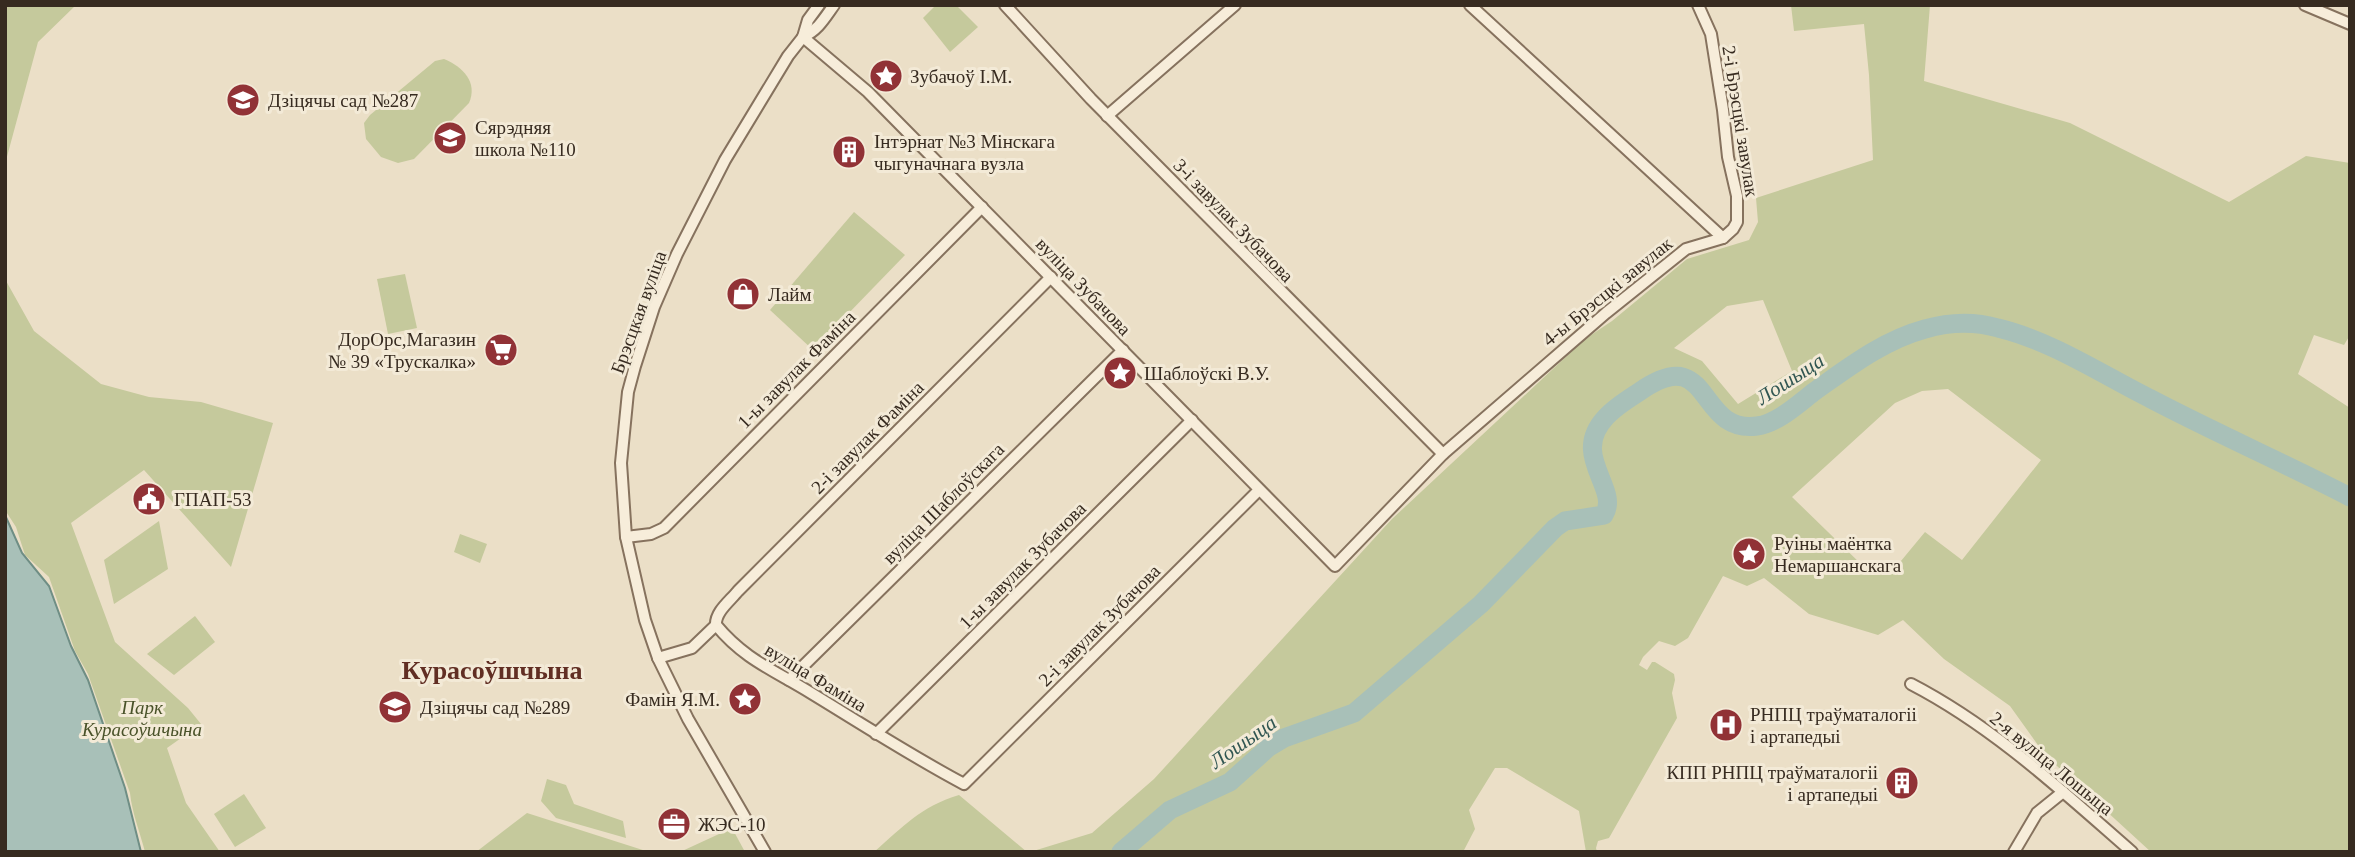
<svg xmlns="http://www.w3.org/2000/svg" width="2355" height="857" viewBox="0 0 2355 857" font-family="Georgia,serif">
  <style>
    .green { fill: #c5c99c; fill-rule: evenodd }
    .water { fill: #a8c0b8; stroke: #6f8e85; stroke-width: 2 }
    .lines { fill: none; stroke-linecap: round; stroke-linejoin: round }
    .river { stroke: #a8c0b8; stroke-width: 19 }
    .street-casing { stroke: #86725e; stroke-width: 14 }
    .street { stroke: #f7edda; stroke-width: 10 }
    .labels { text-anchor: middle; stroke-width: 6; stroke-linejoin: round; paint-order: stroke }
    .poi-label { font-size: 19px; fill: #372b20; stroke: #f3ead7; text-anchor: start }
    .street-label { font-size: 19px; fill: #372b20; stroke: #f3ead7 }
    .park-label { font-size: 19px; font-style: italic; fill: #495229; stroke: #f3ead7 }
    .water-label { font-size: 21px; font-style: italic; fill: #315652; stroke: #f3ead7 }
    .district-label { font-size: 26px; font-weight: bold; fill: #612e23; stroke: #f3ead7 }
  </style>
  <rect width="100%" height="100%" fill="#ebdfc7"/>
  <g class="green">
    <polygon points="5,5 76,5 38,42 5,164"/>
    <polygon points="936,5 956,5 978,27 950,52 923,18"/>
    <path d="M1791 5H1930L1924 81 2070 123 2229 202 2306 156 2350 163V335L2344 345 2314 335 2298 374 2350 408V852H2151L2045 755 2010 706 1944 659 1903 620 1878 635 1809 614 1764 578 1747 586 1723 576 1688 638 1675 646 1659 641 1643 657 1639 665 1647 670 1652 662H1655L1674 674 1675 680 1672 693 1677 718 1609 838 1598 841 1596 848 1597 852H1586L1579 811 1507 768H1495L1469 810 1475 829 1463 852H1030L1092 833 1154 779 1392 519 1585 339 1612 321 1687 259 1749 240 1758 222 1756 198 1873 160 1869 75 1864 24 1794 31ZM1763 300 1792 371 1738 404 1702 361 1674 348 1727 306ZM1948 389 2041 460 1962 560 1925 532 1891 573 1863 566 1792 497 1895 403 1922 391Z"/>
    <path d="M444 59C463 67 478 82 469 103L414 159 398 163 381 157 366 139 364 123 370 115 435 61Z"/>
    <polygon points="854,212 905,255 813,350 770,310"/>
    <polygon points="405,274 417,328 388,334 377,279"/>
    <path d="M5 279 34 331 101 384 149 397 201 402 273 423 231 567 144 470 71 523 115 642 188 708 201 724 167 748 186 803 220 852H145C140 832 132 813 130 793L88 674 75 651 49 577 25 555 16 527 5 510Z"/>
    <polygon points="159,521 168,569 114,604 104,560"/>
    <polygon points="460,534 487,544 480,563 454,552"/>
    <polygon points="195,616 215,642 174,675 147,654"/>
    <polygon points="547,779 566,785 574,804 623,821 626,838 556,818 541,801"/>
    <polygon points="244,794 266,828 235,847 214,814"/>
    <path d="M959 795 1027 852H874C904 826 920 807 959 795Z"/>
    <polygon points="527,813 649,852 476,852"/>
    <polygon points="732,828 745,852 680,852"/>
  </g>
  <polygon class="water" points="5,515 22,553 49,586 71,646 88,680 125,788 141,852 5,852"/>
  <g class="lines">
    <path class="river" d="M1121 852 1170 810 1230 782 1269 747 1284 738 1354 713 1481 604 1555 528 1565 521 1604 515C1621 488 1569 456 1606 417 1615 407 1628 399 1639 392 1713 340 1695 434 1757 426 1778 423 1798 404 1815 391 1849 367 1884 340 1925 329 1949 322 1974 321 1998 328 2052 341 2101 374 2151 399 2216 433 2284 463 2350 497"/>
    <defs>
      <g id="street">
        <polyline points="1005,5 1091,99 1443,454"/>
        <polyline points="1698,5 1711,34 1723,110 1728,157 1737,196 1737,222 1733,229 1723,238"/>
        <polyline points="2305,5 2350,24"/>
        <polyline points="803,37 868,92 1335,566 1443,454 1606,313 1686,249 1723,238 1470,5"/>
        <path d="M803 37C818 30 824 19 834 5"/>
        <polyline points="1107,116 1235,5"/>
        <polyline points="626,537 651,534 664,528 982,207"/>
        <path d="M716 625C715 612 730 601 738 591L1051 277"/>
        <path d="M658 658 692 648 716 625C745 660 774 670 811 693 862 724 911 756 964 784L1259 490"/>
        <polyline points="789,680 1123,350"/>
        <path d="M1911 684C1994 727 2062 791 2132 852"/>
        <polyline points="876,734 1192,420"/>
        <polyline points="765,852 688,719 658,658 645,620 626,537 621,463 628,392 635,366 654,307 677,254 725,160 788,56 803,37 808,20 819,5"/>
        <polyline points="2014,852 2037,813 2063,792"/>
      </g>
    </defs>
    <use href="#street" class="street-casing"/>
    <use href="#street" class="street"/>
  </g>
  <defs>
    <symbol id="sight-disc" viewBox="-11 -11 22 22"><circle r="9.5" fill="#913236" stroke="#f3ead7"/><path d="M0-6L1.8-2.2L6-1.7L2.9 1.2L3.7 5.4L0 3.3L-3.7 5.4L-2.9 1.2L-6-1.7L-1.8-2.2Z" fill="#fff"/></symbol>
    <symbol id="school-disc" viewBox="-11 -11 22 22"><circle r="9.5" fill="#913236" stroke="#f3ead7"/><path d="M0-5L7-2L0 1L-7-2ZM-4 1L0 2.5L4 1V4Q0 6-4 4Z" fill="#fff"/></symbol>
    <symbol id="building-disc" viewBox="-11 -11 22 22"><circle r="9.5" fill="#913236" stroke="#f3ead7"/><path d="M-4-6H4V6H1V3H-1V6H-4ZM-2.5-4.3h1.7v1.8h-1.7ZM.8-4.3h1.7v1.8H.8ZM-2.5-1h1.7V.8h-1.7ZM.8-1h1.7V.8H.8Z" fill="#fff"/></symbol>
    <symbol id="shop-disc" viewBox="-11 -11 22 22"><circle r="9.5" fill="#913236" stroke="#f3ead7"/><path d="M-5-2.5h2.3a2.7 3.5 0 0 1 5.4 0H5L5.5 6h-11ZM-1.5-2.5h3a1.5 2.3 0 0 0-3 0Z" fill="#fff"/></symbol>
    <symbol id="supermarket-disc" viewBox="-11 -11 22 22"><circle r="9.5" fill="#913236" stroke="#f3ead7"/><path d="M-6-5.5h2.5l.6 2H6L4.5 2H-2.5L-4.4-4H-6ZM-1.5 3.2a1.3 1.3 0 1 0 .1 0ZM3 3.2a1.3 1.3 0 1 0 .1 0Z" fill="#fff"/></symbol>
    <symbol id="civic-disc" viewBox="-11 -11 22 22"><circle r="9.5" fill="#913236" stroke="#f3ead7"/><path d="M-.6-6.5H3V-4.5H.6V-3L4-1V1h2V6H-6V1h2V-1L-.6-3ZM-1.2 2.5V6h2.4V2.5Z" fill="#fff"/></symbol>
    <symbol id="hospital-disc" viewBox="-11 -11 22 22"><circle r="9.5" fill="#913236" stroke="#f3ead7"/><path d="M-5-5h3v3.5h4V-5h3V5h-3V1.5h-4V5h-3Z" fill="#fff"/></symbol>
    <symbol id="office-disc" viewBox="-11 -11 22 22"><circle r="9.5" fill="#913236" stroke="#f3ead7"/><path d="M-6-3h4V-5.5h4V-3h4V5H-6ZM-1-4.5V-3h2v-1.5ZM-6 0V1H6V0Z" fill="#fff"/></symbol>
  </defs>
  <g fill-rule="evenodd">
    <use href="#sight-disc" x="867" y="57" width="38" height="38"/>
    <use href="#school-disc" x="224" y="81" width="38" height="38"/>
    <use href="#school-disc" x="431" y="119" width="38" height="38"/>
    <use href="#building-disc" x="830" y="133" width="38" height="38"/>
    <use href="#shop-disc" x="724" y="275" width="38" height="38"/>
    <use href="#supermarket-disc" x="482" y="331" width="38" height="38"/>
    <use href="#sight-disc" x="1101" y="354" width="38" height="38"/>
    <use href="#civic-disc" x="130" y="480" width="38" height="38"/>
    <use href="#sight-disc" x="1730" y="535" width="38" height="38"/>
    <use href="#sight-disc" x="726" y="680" width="38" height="38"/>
    <use href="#school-disc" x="376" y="688" width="38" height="38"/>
    <use href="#hospital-disc" x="1707" y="706" width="38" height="38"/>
    <use href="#building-disc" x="1883" y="764" width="38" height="38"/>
    <use href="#office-disc" x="655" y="805" width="38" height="38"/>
  </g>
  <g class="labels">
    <g class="poi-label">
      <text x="910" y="83">Зубачоў І.М.</text>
      <text x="268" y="107">Дзіцячы сад №287</text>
      <text x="475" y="134">Сярэдняя<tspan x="475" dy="22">школа №110</tspan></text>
      <text x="874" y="148">Інтэрнат №3 Мінскага<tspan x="874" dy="22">чыгуначнага вузла</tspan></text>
      <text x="768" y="301">Лайм</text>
      <text x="476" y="346" text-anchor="end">ДорОрс,Магазин<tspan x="476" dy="22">№ 39 «Трускалка»</tspan></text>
      <text x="1144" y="380">Шаблоўскі В.У.</text>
      <text x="174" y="506">ГПАП-53</text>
      <text x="1774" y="550">Руіны маёнтка<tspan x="1774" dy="22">Немаршанскага</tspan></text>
      <text x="720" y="706" text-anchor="end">Фамін Я.М.</text>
      <text x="420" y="714">Дзіцячы сад №289</text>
      <text x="1750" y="721">РНПЦ траўматалогіі<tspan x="1750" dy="22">і артапедыі</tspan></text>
      <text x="1878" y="779" text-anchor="end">КПП РНПЦ траўматалогіі<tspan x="1878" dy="22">і артапедыі</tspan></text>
      <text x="698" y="831">ЖЭС-10</text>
    </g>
    <g class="street-label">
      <text transform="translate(1741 121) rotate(81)" y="7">2-і Брэсцкі завулак</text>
      <text transform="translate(1234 220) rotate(46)" y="7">3-і завулак Зубачова</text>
      <text transform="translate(1084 286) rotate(46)" y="7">вуліца Зубачова</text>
      <text transform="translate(1607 291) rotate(-39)" y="7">4-ы Брэсцкі завулак</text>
      <text transform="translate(638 312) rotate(-70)" y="7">Брэсцкая вуліца</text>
      <text transform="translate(796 369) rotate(-45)" y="7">1-ы завулак Фаміна</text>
      <text transform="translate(867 437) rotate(-45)" y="7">2-і завулак Фаміна</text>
      <text transform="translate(943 503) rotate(-45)" y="7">вуліца Шаблоўскага</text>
      <text transform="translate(1022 565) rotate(-45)" y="7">1-ы завулак Зубачова</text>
      <text transform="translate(1099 625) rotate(-45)" y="7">2-і завулак Зубачова</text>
      <text transform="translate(816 677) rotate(31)" y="7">вуліца Фаміна</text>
      <text transform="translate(2052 763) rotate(39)" y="7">2-я вуліца Лошыца</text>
    </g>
    <g class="park-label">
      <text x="142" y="714">Парк<tspan x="142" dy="22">Курасоўшчына</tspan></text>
    </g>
    <g class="water-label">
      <text transform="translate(1790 379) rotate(-33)" y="7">Лошыца</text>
      <text transform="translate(1243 742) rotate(-35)" y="7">Лошыца</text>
    </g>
    <g class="district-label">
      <text x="492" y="679">Курасоўшчына</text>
    </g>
  </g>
  <rect width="2355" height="857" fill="none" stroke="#372b20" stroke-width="14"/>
</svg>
